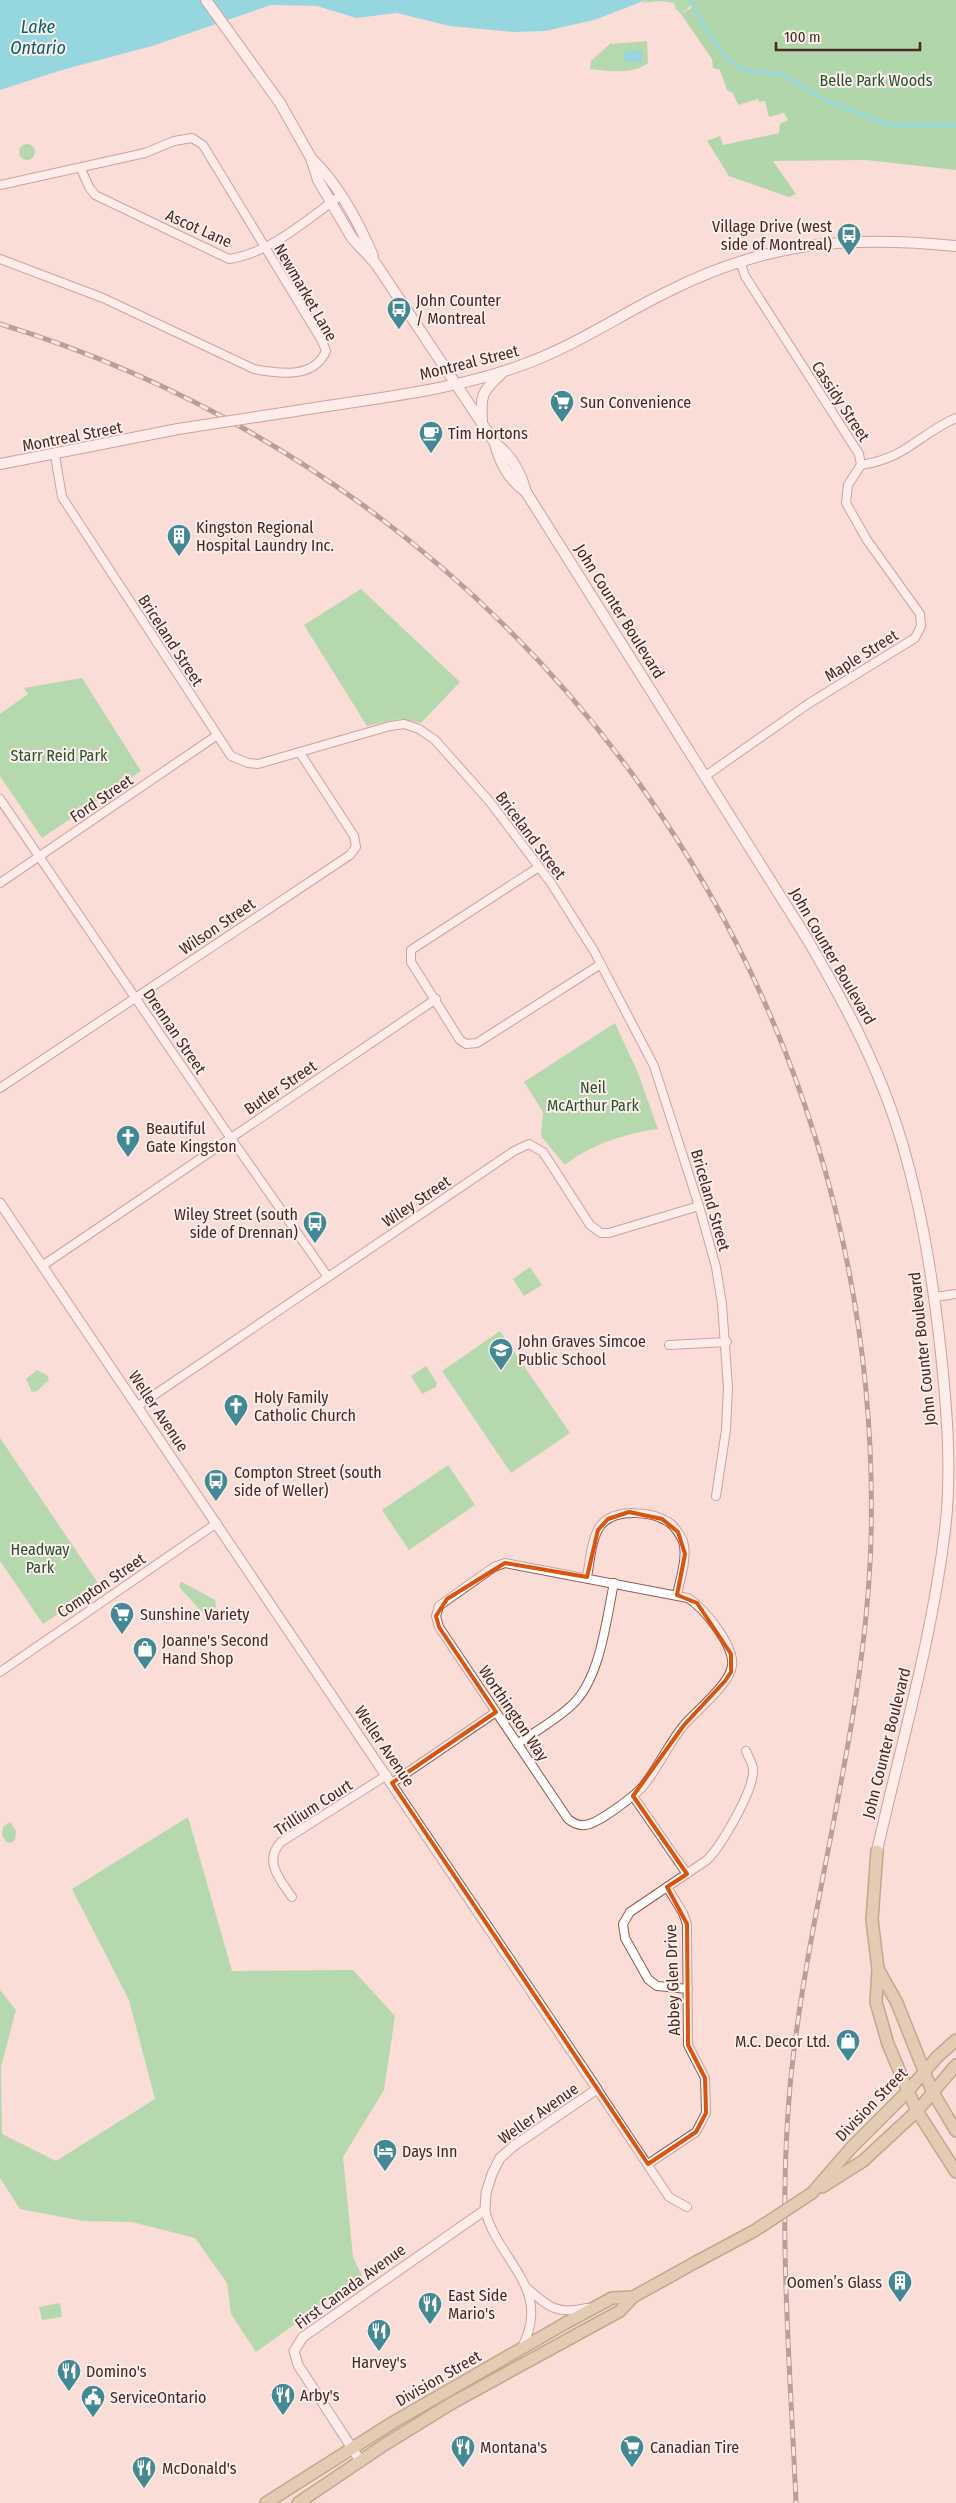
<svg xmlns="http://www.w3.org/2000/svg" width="956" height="2503" viewBox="0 0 956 2503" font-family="'Fira Sans Condensed',sans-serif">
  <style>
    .green { fill: #60d37a }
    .forest { fill: #5acf76 }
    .water { fill: #1bd0e7 }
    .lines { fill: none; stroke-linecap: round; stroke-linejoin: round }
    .stream { stroke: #1bd0e7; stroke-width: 3 }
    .minor-casing { stroke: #995950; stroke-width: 10 }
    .tertiary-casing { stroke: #995950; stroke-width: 11 }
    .secondary-casing { stroke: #995950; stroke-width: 12 }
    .primary-casing { stroke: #816531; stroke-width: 14 }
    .minor { stroke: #fff; stroke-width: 8 }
    .tertiary { stroke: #fff; stroke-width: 9 }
    .secondary { stroke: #fff; stroke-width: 10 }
    .primary { stroke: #c7b687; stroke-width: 11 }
    .rail-casing { stroke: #6e534e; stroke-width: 5 }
    .rail { stroke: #fdeeeb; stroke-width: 3; stroke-dasharray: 9; stroke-linecap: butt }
    .secondary-bridge-casing { stroke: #995950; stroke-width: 12; stroke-linecap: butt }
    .primary-bridge-casing { stroke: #816531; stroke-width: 14; stroke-linecap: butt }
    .secondary-bridge { stroke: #fff; stroke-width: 10 }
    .primary-bridge { stroke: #c7b687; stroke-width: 11 }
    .marked { fill: none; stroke: #d8540f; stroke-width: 4; stroke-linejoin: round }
    .labels { text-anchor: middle; stroke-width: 4; stroke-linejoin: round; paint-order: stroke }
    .park-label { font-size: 16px; fill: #265430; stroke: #fdeeeb }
    .poi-label { font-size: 16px; fill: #452a26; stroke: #fdeeeb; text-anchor: start }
    .street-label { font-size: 16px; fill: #452a26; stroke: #fdeeeb }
    .water-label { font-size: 18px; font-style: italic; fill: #03636f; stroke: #fdeeeb }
  </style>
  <rect width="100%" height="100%" fill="#fbddd8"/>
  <g class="green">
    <polygon points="646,0 698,0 681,14 676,9 674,3 660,1 642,3"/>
    <path d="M647 41 648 63C633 75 608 71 590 69L591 61 612 42V44Z"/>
    <circle cx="27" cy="152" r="8"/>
    <polygon points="361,589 460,682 421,723 399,719 367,726 304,625"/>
    <polygon points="82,678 141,771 42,838 0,776 0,714 28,694 24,688"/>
    <path d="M615 1023 638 1073 658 1129C627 1133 589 1145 565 1165L541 1136 543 1112 524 1082Z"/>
    <polygon points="530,1267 542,1285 524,1296 513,1279"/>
    <polygon points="500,1331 570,1433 511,1473 442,1371"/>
    <polygon points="426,1366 437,1383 436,1387 422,1394 411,1376"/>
    <polygon points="37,1370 48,1376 49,1380 37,1391 32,1392 26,1379"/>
    <polygon points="0,1438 100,1586 43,1624 0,1561"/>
    <polygon points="448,1465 475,1505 409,1550 382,1510"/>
    <polygon points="182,1582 215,1600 216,1606 211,1615 204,1614 179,1587 180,1583"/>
    <polygon points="188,1817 232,1971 353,1970 395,2016 384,2090 343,2157 353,2257 362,2276 256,2352 231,2314 227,2283 195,2238 132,2222 83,2221 20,2209 0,2178 0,1990 16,2010 1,2067 2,2134 56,2161 155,2099 129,2000 72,1889"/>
    <polygon points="10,1822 16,1831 15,1840 11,1843 6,1842 2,1835 3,1827"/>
    <polygon points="60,2303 62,2317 42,2320 39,2307"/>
  </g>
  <polygon class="forest" points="694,0 956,0 956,170 866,160 773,161 796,194 789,197 729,176 707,141 720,136 723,145 779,133 780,124 788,120 784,113 769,117 765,101 759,102 758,99 738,105 733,93 727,90 720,70 713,68 712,59 681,14 691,8"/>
  <g class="water">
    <polygon points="0,0 646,0 594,20 545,31 513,32 450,26 397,13 356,18 317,6 271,5 152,46 62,70 0,90"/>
    <polygon points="642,50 642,62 624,61 624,52"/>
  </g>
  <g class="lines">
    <polyline class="stream" points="690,0 708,33 728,59 743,70 783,75 824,99 888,125 956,125"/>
    <defs>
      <g id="minor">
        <path d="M81 169 89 187 95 195 229 259C271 253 306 220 340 196"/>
        <path d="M0 185 145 153 174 141 192 138 203 145 322 341 326 351C314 379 279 374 254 369L103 298 0 259"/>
        <path d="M740 261 745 276 859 454 861 465C907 458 919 434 956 418"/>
        <polyline points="55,455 62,497 231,756 248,763 258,764 390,726 404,724 419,729 435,740 490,802 551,883 594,951 654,1066 699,1206 716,1267 722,1304 728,1388 726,1430 716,1496"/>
        <polyline points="704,777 808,704 915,638 921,626 920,614 867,540 846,503 848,485 861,465"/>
        <polyline points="0,799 230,1137 328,1277"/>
        <polyline points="539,867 411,950 411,962 460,1040 466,1044 477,1043 601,964"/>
        <polyline points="0,883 216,736"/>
        <polyline points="0,1088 350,855 356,847 354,836 300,753"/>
        <polyline points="42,1266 436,999"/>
        <polyline points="935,1297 956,1294"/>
        <polyline points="669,1345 727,1342"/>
        <polyline points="138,1406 514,1151 529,1144 543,1152 590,1225 601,1233 609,1233 699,1206"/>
        <path d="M505 1563 688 1598C704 1608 735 1646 732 1666 729 1685 697 1710 684 1725 669 1743 659 1766 644 1785 636 1795 598 1824 585 1825 578 1826 573 1823 568 1819L439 1627 436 1616 439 1606 494 1567Z"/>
        <path d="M587 1577C590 1562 591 1538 601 1525 615 1508 653 1511 670 1523 675 1527 680 1535 683 1541 688 1557 680 1579 677 1595"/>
        <polyline points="0,1672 217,1523"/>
        <path d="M517 1744C536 1731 558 1719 574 1703 601 1675 606 1620 614 1583"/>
        <polyline points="392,1783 496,1712"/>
        <polyline points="633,1796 687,1874"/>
        <path d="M292 1897C280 1880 263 1861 281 1842L387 1775"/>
        <path d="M688 1989 657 1986 648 1979 625 1938 623 1924 630 1912 707 1860C721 1846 755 1789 753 1769 753 1764 748 1756 746 1751"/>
        <polyline points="597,2089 669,2197 687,2207"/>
        <polyline points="648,2164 696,2132 706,2113 705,2078 688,2045 687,1924 683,1913 667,1887"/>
        <path d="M485 2210C498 2262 553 2288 522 2347"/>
        <path d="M527 2288C549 2307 556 2315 587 2308"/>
      </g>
      <polyline id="tertiary" points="0,1203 597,2089 515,2145 500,2158 492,2174 486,2193 485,2210 303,2337 294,2351 298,2365 361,2462"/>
      <g id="secondary">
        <path d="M206 0 280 103 311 158 318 180 352 238 376 264 495 443C511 455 521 473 526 492L806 937C847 1007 885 1078 906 1157 924 1221 934 1288 941 1354 947 1411 952 1472 945 1530 932 1639 901 1744 877 1851"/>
        <path d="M312 159C339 185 359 223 373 256"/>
        <path d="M289 412C365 399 450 392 522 365 573 347 618 316 667 292 765 242 848 235 956 246"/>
        <path d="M482 422C480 396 482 391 501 374"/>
        <path d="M495 443C499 462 510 481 526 492"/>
        <polyline points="0,464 178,429"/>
      </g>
      <g id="primary">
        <polyline points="877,1851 872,1920 878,1969 876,2002 888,2044 908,2091 917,2111 956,2172"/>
        <polyline points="878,1969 897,2003 932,2091 956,2131"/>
        <polyline points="822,2187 863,2161 917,2111 956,2065"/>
        <polyline points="812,2193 851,2148 908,2091 937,2057 956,2040"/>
        <polyline points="266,2503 392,2423 564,2324 612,2298 633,2297"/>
        <polyline points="298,2503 384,2445 452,2403 620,2311 633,2297 696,2262"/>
      </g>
    </defs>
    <use href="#minor" class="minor-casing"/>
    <use href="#tertiary" class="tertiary-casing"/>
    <use href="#secondary" class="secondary-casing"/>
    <use href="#primary" class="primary-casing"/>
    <use href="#minor" class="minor"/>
    <use href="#tertiary" class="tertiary"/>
    <use href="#secondary" class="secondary"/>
    <use href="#primary" class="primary"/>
    <defs>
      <path id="rail" d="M0 324C531 487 885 984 871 1539 866 1721 810 1896 791 2076 777 2218 790 2361 796 2503"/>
    </defs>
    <use href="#rail" class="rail-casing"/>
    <use href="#rail" class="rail"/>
    <defs>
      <polyline id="secondary-bridge" points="178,429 289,412"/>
      <polyline id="primary-bridge" points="696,2262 754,2231 812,2193"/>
    </defs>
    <use href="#secondary-bridge" class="secondary-bridge-casing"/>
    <use href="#primary-bridge" class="primary-bridge-casing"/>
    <use href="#secondary-bridge" class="secondary-bridge"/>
    <use href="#primary-bridge" class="primary-bridge"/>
  </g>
  <path d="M0 0H956V2503H0ZM629 1512 662 1519 678 1532 685 1554 677 1595 697 1603 731 1654V1672L725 1681 684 1725 633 1796 687 1874 667 1887 687 1924 688 2045 705 2078 706 2113 696 2132 648 2164 392 1783 496 1712 439 1627 436 1616 447 1599 505 1563 587 1577 598 1530 608 1519Z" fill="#fbddd8" fill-opacity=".55" fill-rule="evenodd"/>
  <path class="marked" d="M629 1512 662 1519 678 1532 685 1554 677 1595 697 1603 731 1654V1672L725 1681 684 1725 633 1796 687 1874 667 1887 687 1924 688 2045 705 2078 706 2113 696 2132 648 2164 392 1783 496 1712 439 1627 436 1616 447 1599 505 1563 587 1577 598 1530 608 1519Z"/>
  <defs>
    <symbol id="bus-pin" viewBox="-11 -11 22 30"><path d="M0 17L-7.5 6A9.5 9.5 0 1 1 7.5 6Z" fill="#438994" stroke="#fdeeeb"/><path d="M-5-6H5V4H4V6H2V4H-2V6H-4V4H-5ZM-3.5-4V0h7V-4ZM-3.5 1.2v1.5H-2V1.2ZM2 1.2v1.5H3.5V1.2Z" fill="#fff"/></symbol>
    <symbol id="supermarket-pin" viewBox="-11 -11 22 30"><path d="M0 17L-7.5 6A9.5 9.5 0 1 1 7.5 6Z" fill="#438994" stroke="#fdeeeb"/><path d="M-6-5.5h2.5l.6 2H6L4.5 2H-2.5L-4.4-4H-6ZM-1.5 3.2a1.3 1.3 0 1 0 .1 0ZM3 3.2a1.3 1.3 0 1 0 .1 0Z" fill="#fff"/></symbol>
    <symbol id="cafe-pin" viewBox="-11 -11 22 30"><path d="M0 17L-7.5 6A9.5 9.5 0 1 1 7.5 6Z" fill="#438994" stroke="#fdeeeb"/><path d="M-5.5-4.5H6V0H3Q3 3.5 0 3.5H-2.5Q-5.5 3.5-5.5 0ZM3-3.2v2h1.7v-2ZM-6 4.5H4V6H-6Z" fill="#fff"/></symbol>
    <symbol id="building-pin" viewBox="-11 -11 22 30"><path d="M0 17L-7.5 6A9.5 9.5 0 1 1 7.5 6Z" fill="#438994" stroke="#fdeeeb"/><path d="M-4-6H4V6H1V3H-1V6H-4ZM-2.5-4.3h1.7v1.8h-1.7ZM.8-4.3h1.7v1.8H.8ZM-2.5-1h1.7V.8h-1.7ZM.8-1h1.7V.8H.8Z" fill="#fff"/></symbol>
    <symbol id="church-pin" viewBox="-11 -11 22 30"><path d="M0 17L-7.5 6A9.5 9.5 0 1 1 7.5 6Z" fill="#438994" stroke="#fdeeeb"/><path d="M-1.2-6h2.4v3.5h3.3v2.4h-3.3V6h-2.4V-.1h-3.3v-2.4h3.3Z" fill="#fff"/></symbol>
    <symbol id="school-pin" viewBox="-11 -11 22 30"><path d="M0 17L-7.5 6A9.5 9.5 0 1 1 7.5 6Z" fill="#438994" stroke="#fdeeeb"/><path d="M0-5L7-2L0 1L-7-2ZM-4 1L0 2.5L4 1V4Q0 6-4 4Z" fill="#fff"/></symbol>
    <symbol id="shop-pin" viewBox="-11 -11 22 30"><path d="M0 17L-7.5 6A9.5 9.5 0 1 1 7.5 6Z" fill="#438994" stroke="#fdeeeb"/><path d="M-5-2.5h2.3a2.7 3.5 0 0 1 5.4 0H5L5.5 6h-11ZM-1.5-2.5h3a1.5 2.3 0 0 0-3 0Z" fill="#fff"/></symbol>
    <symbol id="hotel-pin" viewBox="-11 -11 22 30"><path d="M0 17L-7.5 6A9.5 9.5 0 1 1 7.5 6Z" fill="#438994" stroke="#fdeeeb"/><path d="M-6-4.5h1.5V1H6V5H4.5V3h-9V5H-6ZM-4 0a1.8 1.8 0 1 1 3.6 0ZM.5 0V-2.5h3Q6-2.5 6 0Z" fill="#fff"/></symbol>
    <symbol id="restaurant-pin" viewBox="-11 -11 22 30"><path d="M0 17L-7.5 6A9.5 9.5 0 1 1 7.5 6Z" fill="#438994" stroke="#fdeeeb"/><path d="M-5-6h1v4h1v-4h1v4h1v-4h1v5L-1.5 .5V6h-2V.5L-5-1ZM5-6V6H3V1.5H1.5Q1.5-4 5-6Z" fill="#fff"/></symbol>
    <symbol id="civic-pin" viewBox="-11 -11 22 30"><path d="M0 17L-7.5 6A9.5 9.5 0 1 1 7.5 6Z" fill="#438994" stroke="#fdeeeb"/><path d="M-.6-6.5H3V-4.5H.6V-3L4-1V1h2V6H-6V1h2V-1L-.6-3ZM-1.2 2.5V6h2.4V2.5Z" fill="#fff"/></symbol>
  </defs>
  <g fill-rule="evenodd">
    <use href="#bus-pin" x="835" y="221" width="28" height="38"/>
    <use href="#bus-pin" x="385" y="295" width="28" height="38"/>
    <use href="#supermarket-pin" x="548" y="388" width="28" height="38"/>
    <use href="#cafe-pin" x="417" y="419" width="28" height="38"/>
    <use href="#building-pin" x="165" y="522" width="28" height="38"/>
    <use href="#church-pin" x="114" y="1123" width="28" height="38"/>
    <use href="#bus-pin" x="301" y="1209" width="28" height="38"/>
    <use href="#school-pin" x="487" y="1336" width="28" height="38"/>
    <use href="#church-pin" x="222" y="1392" width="28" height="38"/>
    <use href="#bus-pin" x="202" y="1467" width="28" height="38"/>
    <use href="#supermarket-pin" x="108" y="1600" width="28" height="38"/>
    <use href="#shop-pin" x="131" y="1635" width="28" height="38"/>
    <use href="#shop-pin" x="834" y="2027" width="28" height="38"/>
    <use href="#hotel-pin" x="371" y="2137" width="28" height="38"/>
    <use href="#building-pin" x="886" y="2268" width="28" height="38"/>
    <use href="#restaurant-pin" x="416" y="2290" width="28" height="38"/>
    <use href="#restaurant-pin" x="365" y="2317" width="28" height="38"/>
    <use href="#restaurant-pin" x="55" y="2357" width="28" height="38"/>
    <use href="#restaurant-pin" x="269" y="2381" width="28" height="38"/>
    <use href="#civic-pin" x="79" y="2383" width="28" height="38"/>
    <use href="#restaurant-pin" x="449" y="2433" width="28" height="38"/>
    <use href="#supermarket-pin" x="618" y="2433" width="28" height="38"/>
    <use href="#restaurant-pin" x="130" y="2454" width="28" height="38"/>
  </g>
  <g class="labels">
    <g class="park-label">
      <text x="876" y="86">Belle Park Woods</text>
      <text x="59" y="761">Starr Reid Park</text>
      <text x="593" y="1093">Neil<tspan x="593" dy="18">McArthur Park</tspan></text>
      <text x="40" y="1555">Headway<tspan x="40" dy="18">Park</tspan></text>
    </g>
    <g class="poi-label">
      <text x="832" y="232" text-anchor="end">Village Drive (west<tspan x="832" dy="18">side of Montreal)</tspan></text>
      <text x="416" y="306">John Counter<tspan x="416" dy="18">/ Montreal</tspan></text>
      <text x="580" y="408">Sun Convenience</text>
      <text x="448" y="439">Tim Hortons</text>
      <text x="196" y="533">Kingston Regional<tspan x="196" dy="18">Hospital Laundry Inc.</tspan></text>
      <text x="146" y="1134">Beautiful<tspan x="146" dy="18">Gate Kingston</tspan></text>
      <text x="298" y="1220" text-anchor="end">Wiley Street (south<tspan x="298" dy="18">side of Drennan)</tspan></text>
      <text x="518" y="1347">John Graves Simcoe<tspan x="518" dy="18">Public School</tspan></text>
      <text x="254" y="1403">Holy Family<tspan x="254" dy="18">Catholic Church</tspan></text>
      <text x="234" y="1478">Compton Street (south<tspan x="234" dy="18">side of Weller)</tspan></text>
      <text x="140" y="1620">Sunshine Variety</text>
      <text x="162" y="1646">Joanne's Second<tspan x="162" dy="18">Hand Shop</tspan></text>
      <text x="830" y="2047" text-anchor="end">M.C. Decor Ltd.</text>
      <text x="402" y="2157">Days Inn</text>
      <text x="882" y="2288" text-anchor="end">Oomen’s Glass</text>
      <text x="448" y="2301">East Side<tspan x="448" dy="18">Mario's</tspan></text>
      <text x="379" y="2368" text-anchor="middle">Harvey's</text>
      <text x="86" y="2377">Domino's</text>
      <text x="300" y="2401">Arby's</text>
      <text x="110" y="2403">ServiceOntario</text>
      <text x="480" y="2453">Montana's</text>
      <text x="650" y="2453">Canadian Tire</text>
      <text x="162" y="2474">McDonald's</text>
    </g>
    <g class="street-label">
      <text transform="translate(199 228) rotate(24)" y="6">Ascot Lane</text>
      <text transform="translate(306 292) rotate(60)" y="6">Newmarket Lane</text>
      <text transform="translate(469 362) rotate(-14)" y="6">Montreal Street</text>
      <text transform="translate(841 401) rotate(57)" y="6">Cassidy Street</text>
      <text transform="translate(72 436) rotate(-11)" y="6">Montreal Street</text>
      <text transform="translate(620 611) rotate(58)" y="6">John Counter Boulevard</text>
      <text transform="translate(171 640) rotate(57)" y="6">Briceland Street</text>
      <text transform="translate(861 655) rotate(-32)" y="6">Maple Street</text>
      <text transform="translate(101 798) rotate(-34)" y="6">Ford Street</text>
      <text transform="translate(531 835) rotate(53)" y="6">Briceland Street</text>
      <text transform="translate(217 926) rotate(-34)" y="6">Wilson Street</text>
      <text transform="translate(833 956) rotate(60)" y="6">John Counter Boulevard</text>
      <text transform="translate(175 1031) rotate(56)" y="6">Drennan Street</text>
      <text transform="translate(280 1087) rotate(-34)" y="6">Butler Street</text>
      <text transform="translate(711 1200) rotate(74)" y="6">Briceland Street</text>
      <text transform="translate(416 1201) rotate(-34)" y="6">Wiley Street</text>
      <text transform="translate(922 1349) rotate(-96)" y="6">John Counter Boulevard</text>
      <text transform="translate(159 1411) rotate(56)" y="6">Weller Avenue</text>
      <text transform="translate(101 1585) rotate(-34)" y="6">Compton Street</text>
      <text transform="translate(514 1713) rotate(56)" y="6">Worthington Way</text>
      <text transform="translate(886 1743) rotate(-76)" y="6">John Counter Boulevard</text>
      <text transform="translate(385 1746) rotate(56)" y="6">Weller Avenue</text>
      <text transform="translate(313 1807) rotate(-33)" y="6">Trillium Court</text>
      <text transform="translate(672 1980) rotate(-92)" y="6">Abbey Glen Drive</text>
      <text transform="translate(871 2104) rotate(-46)" y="6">Division Street</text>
      <text transform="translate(538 2113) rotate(-35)" y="6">Weller Avenue</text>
      <text transform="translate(350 2286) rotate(-36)" y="6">First Canada Avenue</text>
      <text transform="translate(438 2378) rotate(-30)" y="6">Division Street</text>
    </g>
    <g class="water-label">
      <text x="38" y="33">Lake<tspan x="38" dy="21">Ontario</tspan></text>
    </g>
  </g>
  <path d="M776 42v8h144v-8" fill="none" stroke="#452a26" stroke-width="2.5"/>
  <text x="784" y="42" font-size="15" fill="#452a26" stroke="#fdeeeb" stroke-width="4" paint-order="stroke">100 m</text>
</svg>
